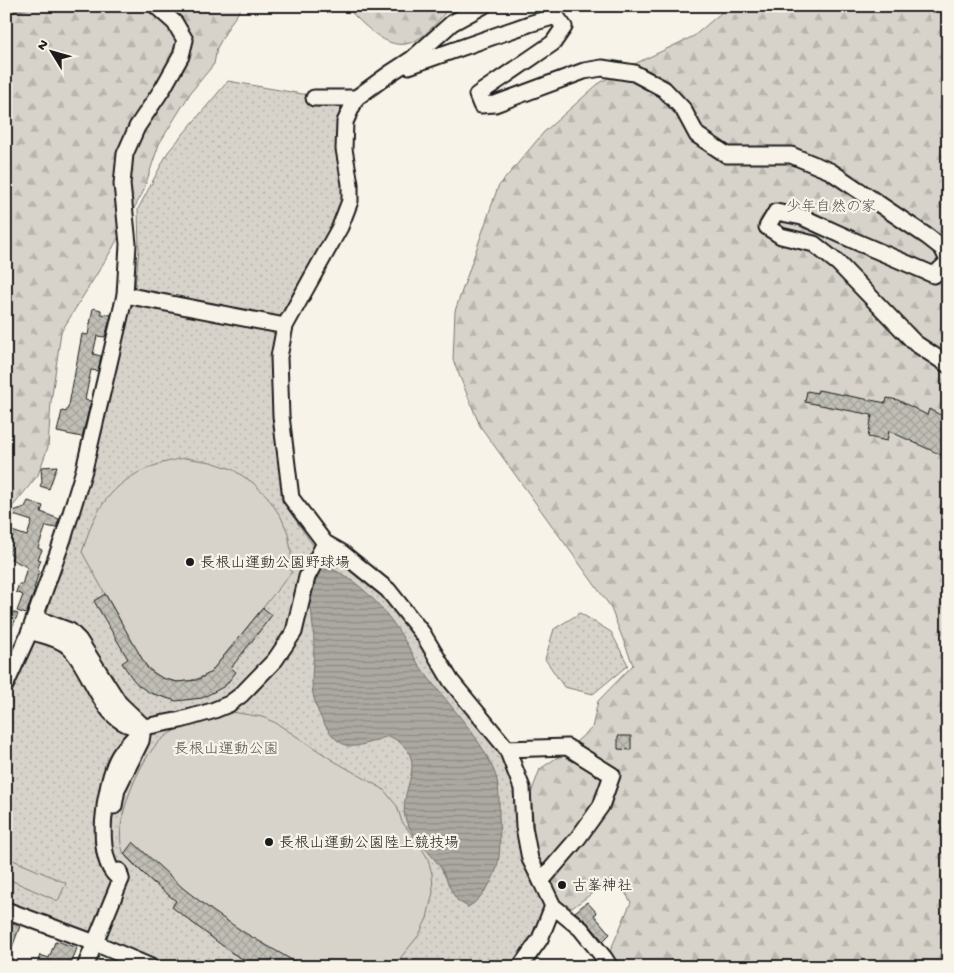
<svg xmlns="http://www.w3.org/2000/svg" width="954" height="973" viewBox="0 0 954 973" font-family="'Gochi Hand','Klee One',sans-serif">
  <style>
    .grass { fill: url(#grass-dots); stroke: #7a7874 }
    .forest { fill: url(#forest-firs); stroke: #7a7874 }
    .pitch { fill: #d7d3cb; stroke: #7a7874 }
    .water { fill: url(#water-rules); stroke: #72716c }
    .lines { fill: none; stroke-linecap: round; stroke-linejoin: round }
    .stream { stroke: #72716c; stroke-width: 3 }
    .building { fill: url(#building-cross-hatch); stroke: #1c1c1c }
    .minor-casing { stroke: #1c1c1c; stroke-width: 19 }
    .minor { stroke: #f7f3e8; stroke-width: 15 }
    .poi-dot { fill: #1c1c1c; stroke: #f7f3e8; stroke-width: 2 }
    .labels { text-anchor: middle; stroke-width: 4.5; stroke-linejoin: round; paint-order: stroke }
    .park-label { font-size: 15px; fill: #545351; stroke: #f7f3e8 }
    .poi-label { font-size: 15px; fill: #1c1c1c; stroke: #f7f3e8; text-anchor: start }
  </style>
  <defs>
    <pattern id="grass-dots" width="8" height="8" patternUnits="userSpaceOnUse" patternTransform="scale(1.25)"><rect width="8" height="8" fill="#d7d3cb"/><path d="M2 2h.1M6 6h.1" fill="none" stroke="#b8b5ae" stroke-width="1.8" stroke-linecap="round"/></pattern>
    <pattern id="forest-firs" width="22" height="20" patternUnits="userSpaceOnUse" patternTransform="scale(1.25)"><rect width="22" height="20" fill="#d7d3cb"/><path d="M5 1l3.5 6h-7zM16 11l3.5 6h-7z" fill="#b8b5ae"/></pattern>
    <pattern id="water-rules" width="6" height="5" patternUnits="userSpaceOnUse" patternTransform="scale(1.25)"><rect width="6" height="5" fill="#aca9a2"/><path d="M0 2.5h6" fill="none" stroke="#8b8983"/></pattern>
    <pattern id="building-cross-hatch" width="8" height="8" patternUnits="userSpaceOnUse" patternTransform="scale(1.25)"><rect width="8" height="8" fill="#c0beb5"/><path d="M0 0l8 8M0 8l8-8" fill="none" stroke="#a4a39b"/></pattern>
  </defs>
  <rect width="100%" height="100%" fill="#f7f3e8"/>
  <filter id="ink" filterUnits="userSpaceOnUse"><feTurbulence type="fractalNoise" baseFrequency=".02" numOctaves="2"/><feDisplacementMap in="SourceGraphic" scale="10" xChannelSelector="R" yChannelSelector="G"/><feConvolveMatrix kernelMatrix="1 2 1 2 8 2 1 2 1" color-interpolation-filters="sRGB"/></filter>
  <g filter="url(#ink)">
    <g class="grass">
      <polygon points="228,81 302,94 343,94 337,133 338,158 343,187 341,206 328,232 281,314 275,331 273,368 282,469 281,499 313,545 335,555 372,585 396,607 446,686 498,748 509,769 544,906 535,936 512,967 175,967 80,928 6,904 6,697 53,585 61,573 120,334 135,286 139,250 138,209 168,152"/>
      <polygon points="580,613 611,632 628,665 593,694 564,687 545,659 554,629"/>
    </g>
    <g class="forest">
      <polygon points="6,6 243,6 230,24 217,48 214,64 191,92 159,144 143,192 111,251 61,332 51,402 48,447 38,475 9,511 6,522"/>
      <path d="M345 6H450C408 63 389 51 345 6Z"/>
      <polygon points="729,6 948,6 948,967 614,967 608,956 631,902 619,883 610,880 572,908 559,901 536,858 531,793 540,769 562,754 592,728 598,701 633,665 610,606 480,426 453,360 455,311 498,187 544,132 598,84 624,69 694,36"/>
    </g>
    <g class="pitch">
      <path d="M185 458 211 462 232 469 252 482 267 496 281 517 288 533 291 551V573L210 673C184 687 160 685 142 660L82 552C86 541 89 529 94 519 114 480 144 465 185 458Z"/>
      <path d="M232 712 262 717 276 723 334 761 383 789 397 806 402 822 420 845 428 859 432 874 433 892 427 918 419 935 393 967H257L232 953 172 907 176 901C162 890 148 878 135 866 132 862 127 859 125 855 109 831 138 764 156 745 160 740 168 734 174 731 191 720 211 716 232 712Z"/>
      <polygon points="6,857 66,883 58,901 6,878"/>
    </g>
    <path class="water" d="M332 569C365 584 390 615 408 646 413 654 416 662 422 669 446 703 478 732 494 771 500 785 499 800 499 816 500 842 503 866 487 888 481 896 477 902 468 907 465 905 461 903 458 901 451 893 447 879 442 870 433 854 408 834 405 817 399 785 433 758 389 736 378 739 359 748 349 746 332 743 319 717 315 702 309 684 314 663 314 645 314 626 309 606 312 587 312 583 314 579 316 576 320 570 325 569 332 569Z"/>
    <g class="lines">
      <polyline class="stream" points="6,13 36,6"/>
    </g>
    <g class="building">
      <polygon points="93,308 101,310 101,314 111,315 105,337 97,336 93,354 101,356 98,371 91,370 85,400 91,401 82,437 57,432 62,411 66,412 69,405 82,334 88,335"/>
      <polygon points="818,390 886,403 887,398 898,400 927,415 929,409 948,419 948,458 889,431 887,441 868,437 872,415 805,402 807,391 817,393"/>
      <polygon points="57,466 49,489 40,486 42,482 41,467"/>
      <polygon points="28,501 43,506 41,512 59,519 56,528 46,526 38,548 42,550 38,559 41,560 37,570 39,571 34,589 35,590 26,614 17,611 23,595 16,592 19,584 22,585 27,567 11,559 13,555 8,553 11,548 6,546 6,538 9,530 27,536 32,521 7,513 25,507"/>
      <polygon points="105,594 148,669 162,678 177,682 197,680 210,673 263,608 272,615 231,668 236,672 225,686 202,698 176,701 150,693 138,685 132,678 122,663 128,659 94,601"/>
      <polygon points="6,610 18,614 6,641"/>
      <polygon points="618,736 631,736 631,750 618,749"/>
      <polygon points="133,842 184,889 214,912 245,933 304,967 257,967 232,953 172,907 176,901 149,879 124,854"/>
      <polygon points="587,902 597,913 594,915 610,934 603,941 588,923 575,912"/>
      <polygon points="6,921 20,926 7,961 6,961"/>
      <polygon points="57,941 77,948 70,967 36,967 40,955 49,958 55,942 57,943"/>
    </g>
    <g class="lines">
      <defs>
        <g id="minor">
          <polyline points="483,6 452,23 412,59 389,74 356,98 345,122 344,149 350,184 350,201 340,227 285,326 279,357 281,416 291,498 325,543 341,552 388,590 423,634 451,681 507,749 522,788 524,827 530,859 541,881"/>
          <polyline points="409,66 529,24 556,16 564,27 553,43 477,95 481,105 495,104 584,71 602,68 634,73 664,89 683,109 697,135 727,155 791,155 830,171 928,237 942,248 948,260"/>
          <polyline points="314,98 356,98"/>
          <polyline points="948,262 934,275 857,242 802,217 776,212 767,227 781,236 814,244 838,263 915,343 948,365"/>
          <polyline points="125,295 285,326"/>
          <polyline points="35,618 70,631 79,640 119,703 144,727"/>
          <path d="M30 631C43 636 58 637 69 647 94 671 101 729 144 727 136 736 125 746 119 756 105 780 91 864 121 879"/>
          <polyline points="6,684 30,631 64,536 84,470 125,295 128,244 122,184 125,154 137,127 163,88 181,56 185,40 175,23 156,6"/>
          <polyline points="144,727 181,720 212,711 229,704 241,695 275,660 294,632 307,577 325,543"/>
          <polyline points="507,749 567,747 612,775 601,806 578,838 541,881 553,906 581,929 605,959 610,967"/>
          <polyline points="114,806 117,789 141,741 142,735"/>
          <polyline points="6,910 95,943 151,967"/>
          <polyline points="85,967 121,879 119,871"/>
          <polyline points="520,967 540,939 553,906"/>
        </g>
      </defs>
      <use href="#minor" class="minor-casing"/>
      <use href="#minor" class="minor"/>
    </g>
  </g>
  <g class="poi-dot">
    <circle cx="190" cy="562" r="5"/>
    <circle cx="269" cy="842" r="5"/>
    <circle cx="562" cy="885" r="5"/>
  </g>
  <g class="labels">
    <g class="park-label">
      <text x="831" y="211">少年自然の家</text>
      <text x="226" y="753">長根山運動公園</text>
    </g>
    <g class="poi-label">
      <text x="200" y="567">長根山運動公園野球場</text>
      <text x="279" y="847">長根山運動公園陸上競技場</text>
      <text x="572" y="890">古峯神社</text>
    </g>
  </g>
  <rect width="954" height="973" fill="none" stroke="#f7f3e8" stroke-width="25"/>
  <rect x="12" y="12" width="929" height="948" fill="none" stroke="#1c1c1c" stroke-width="2" filter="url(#ink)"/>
  <g transform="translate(52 52) rotate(307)" stroke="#f7f3e8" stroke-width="4" paint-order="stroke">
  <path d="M0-4L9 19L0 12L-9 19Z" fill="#1c1c1c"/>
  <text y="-8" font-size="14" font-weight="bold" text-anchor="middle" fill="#1c1c1c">N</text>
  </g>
</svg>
